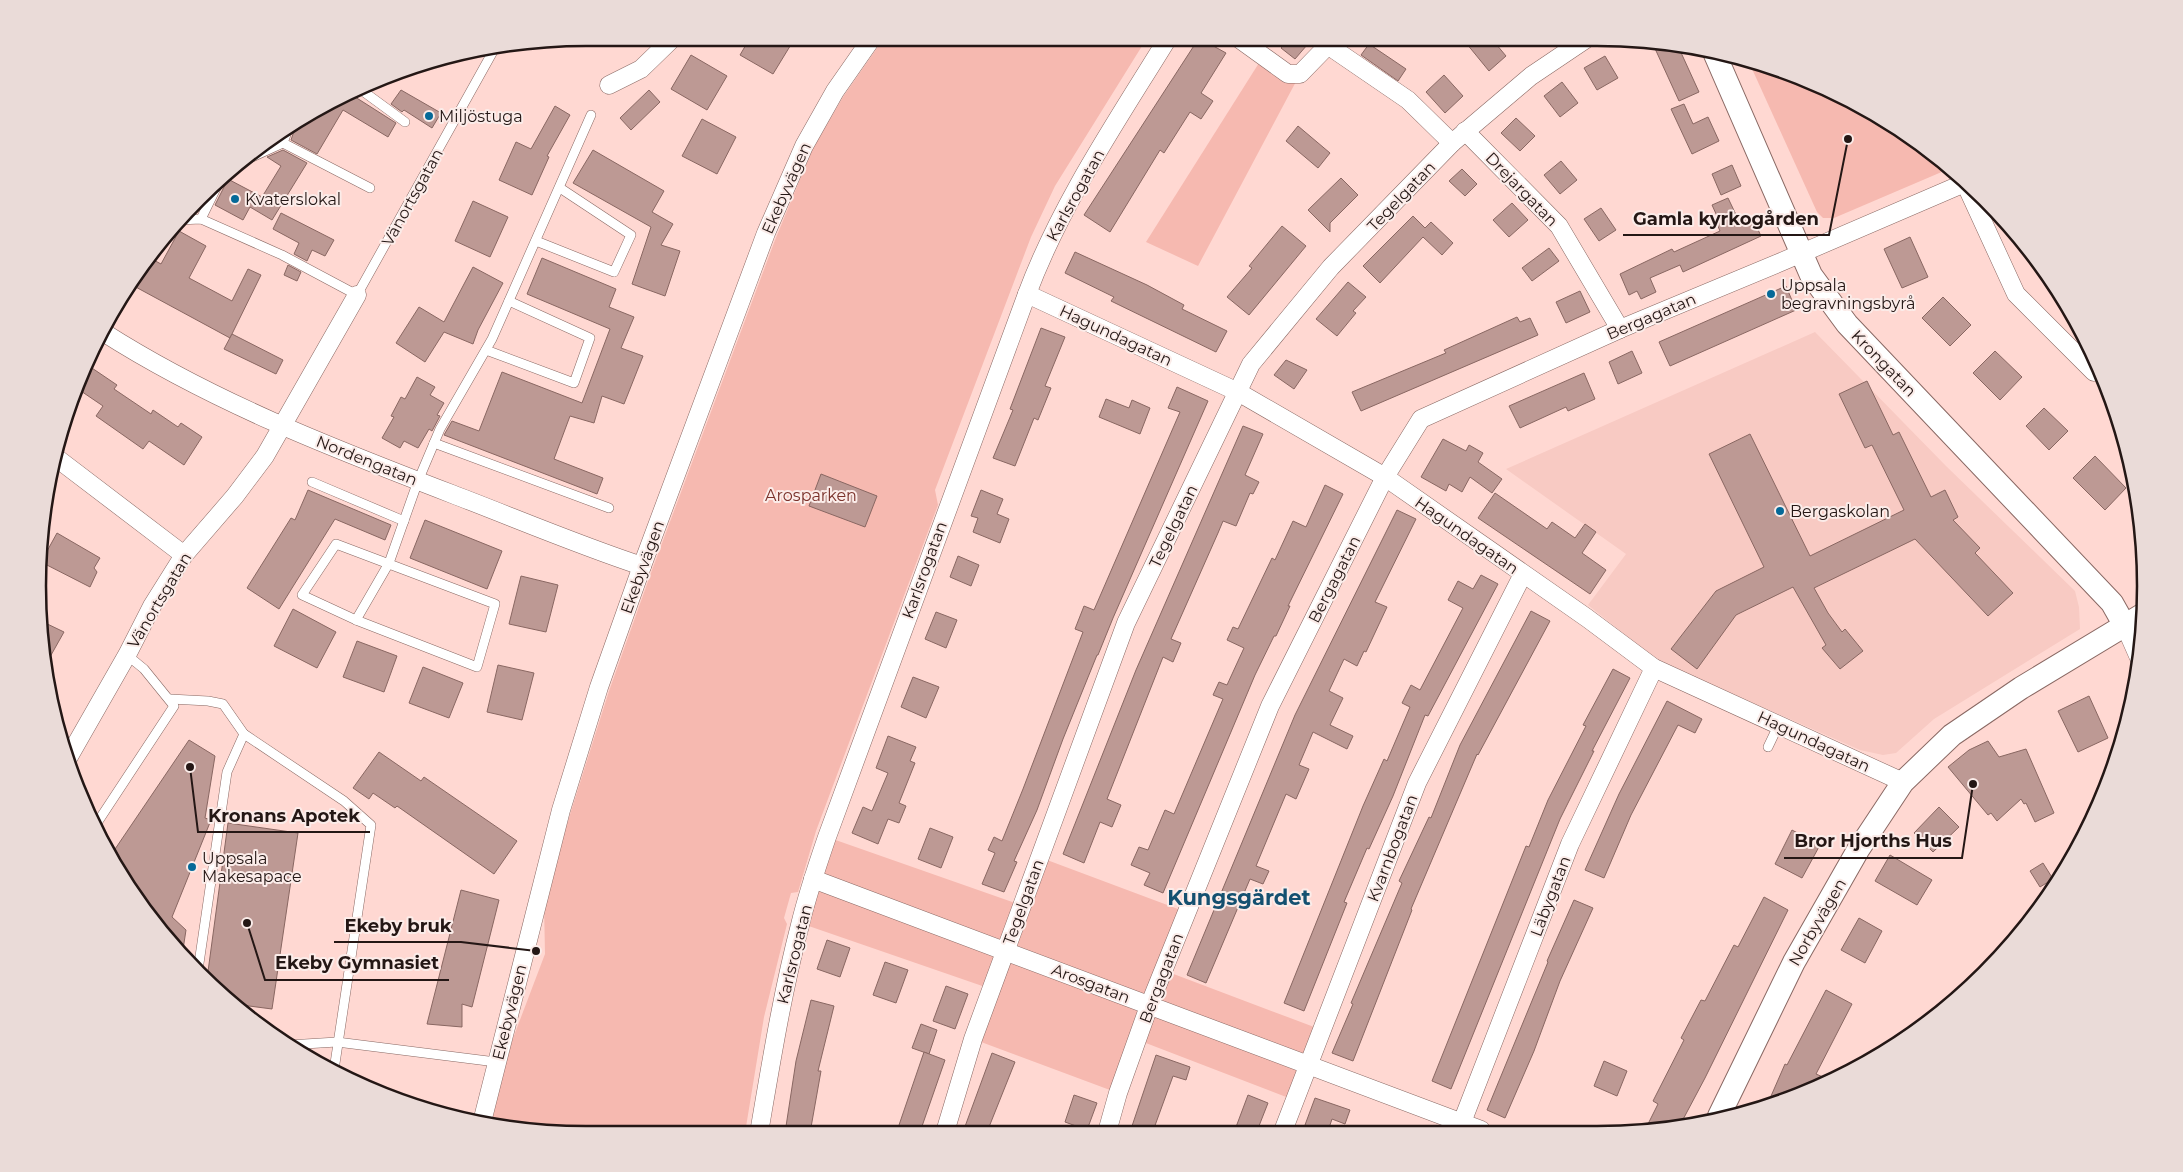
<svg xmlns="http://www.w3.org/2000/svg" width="2183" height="1172" viewBox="0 0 2183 1172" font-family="Montserrat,sans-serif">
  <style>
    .built { fill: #f8cac3 }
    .green { fill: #f6b9b0 }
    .building { fill: #bd9994; stroke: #896762 }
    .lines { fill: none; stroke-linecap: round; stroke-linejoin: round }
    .service-casing { stroke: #896863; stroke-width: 10 }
    .minor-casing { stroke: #896863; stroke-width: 19 }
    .tertiary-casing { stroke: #896863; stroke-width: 24 }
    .service { stroke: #fff; stroke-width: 9 }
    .minor { stroke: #fff; stroke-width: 18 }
    .tertiary { stroke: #fff; stroke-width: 22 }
    .poi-dot { fill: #056998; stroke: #fbece9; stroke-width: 2 }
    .labels { text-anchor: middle; stroke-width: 4; stroke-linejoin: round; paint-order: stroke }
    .poi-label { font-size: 16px; fill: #241715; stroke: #fbece9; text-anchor: start }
    .street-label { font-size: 16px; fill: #241715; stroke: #fbece9 }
    .park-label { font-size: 16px; fill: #7a312a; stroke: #fbece9 }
    .district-label { font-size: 21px; font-weight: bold; fill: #145070; stroke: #fbece9 }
    .rim { fill: none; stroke: #241715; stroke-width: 2.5 }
    .leader { fill: none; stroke: #241715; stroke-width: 2 }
    .callout-dot { fill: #241715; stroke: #fbece9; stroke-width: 2 }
    .callout-label { font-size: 18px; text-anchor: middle; font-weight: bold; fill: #241715; stroke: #fbece9; stroke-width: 4; stroke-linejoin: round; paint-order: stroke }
  </style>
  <rect width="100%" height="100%" fill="#ffd8d2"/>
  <polygon class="built" points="1815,332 1946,466 2075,591 2079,607 2080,629 1934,719 1896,753 1883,755 1860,750 1658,661 1588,605 1626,554 1506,469"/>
  <g class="green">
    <polygon points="884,38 1147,38 1055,186 1031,237 935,490 938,505 816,831 798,892 791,893 784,918 787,924 764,1017 745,1133 550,1133 490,1123 504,1062 545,954 544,904 567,824 609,691 652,570 775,240 812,150 843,97"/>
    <polygon points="1264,55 1300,74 1198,266 1146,242"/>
    <polygon points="1748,60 1871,111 1951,168 1834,218 1823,218 1817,212"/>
    <polygon points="827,837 1021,905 1039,857 1186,912 1163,970 1322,1030 1294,1100 1138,1040 1118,1093 973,1039 991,989 800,923"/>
  </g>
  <g class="building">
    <polygon points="750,38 795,38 773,74 740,55"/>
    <polygon points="1199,38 1226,53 1201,93 1213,101 1201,119 1190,112 1164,153 1160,150 1110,232 1084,215"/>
    <polygon points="1290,38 1313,38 1295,59 1281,48"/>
    <polygon points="1462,38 1491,38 1506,56 1489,71"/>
    <polygon points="1652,42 1678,46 1699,92 1679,101"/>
    <polygon points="1369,44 1406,69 1398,81 1361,55"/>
    <polygon points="691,55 727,76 707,110 671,89"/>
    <polygon points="1605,56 1618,78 1597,90 1584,68"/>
    <polygon points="1444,75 1463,96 1445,113 1426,92"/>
    <polygon points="1562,82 1578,103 1560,117 1544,96"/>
    <polygon points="401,90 441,113 432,128 404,110 402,112 391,104"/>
    <polygon points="649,90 660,102 631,130 620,118"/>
    <polygon points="354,92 352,95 396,123 388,137 343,110 317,154 291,140 295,128 294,123 312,111"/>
    <polygon points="1684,104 1693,124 1708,117 1719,141 1692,154 1671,109"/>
    <polygon points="555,106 570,115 547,156 549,157 532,195 499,180 516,142 531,149"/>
    <polygon points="1516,118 1535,136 1520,151 1501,133"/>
    <polygon points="702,119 736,137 717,174 682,156"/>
    <polygon points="1298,126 1330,153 1318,168 1286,141"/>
    <polygon points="280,132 278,138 255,149"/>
    <polygon points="283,150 307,163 272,220 250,207 243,220 215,205 225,185 224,177 262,197 281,166 267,157"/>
    <polygon points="593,150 664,191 652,212 673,224 661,245 680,251 665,296 632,284 651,227 573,183"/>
    <polygon points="1561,161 1577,180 1560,194 1544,175"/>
    <polygon points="1732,165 1741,186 1721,195 1712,174"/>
    <polygon points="1462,169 1477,184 1465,196 1449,181"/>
    <polygon points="1341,178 1358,195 1330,223 1330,232 1308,210"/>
    <polygon points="1728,198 1740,223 1752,217 1761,236 1683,272 1680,265 1650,278 1656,292 1641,299 1637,291 1629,295 1620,274 1672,249 1674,252 1720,231 1714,217 1717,216 1712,205"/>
    <polygon points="473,201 508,217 490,257 455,241"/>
    <polygon points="1512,203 1528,220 1509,237 1493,220"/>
    <polygon points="1601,208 1616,230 1599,241 1584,219"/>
    <polygon points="281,213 334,240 325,256 312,250 307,261 294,254 299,243 273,229"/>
    <polygon points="1413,216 1425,228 1431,222 1453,243 1442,255 1423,237 1380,283 1363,266"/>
    <polygon points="1282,226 1306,246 1249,315 1227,297 1252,268 1249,266"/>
    <polygon points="179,231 206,246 189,278 232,301 248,269 261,275 230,338 132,285 148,257 161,264"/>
    <polygon points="1910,237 1928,277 1902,288 1884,249"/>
    <polygon points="1549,248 1559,261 1532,281 1522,268"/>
    <polygon points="1075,252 1147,285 1184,305 1182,309 1227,331 1216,352 1111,301 1114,297 1065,273"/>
    <polygon points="542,258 616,289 609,307 634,317 621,348 643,356 624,404 602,396 594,423 570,416 554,459 603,478 597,494 444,435 452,421 479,431 502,372 582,403 610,329 527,294"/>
    <polygon points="288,265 301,272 297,281 284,275"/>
    <polygon points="473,267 503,283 478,330 473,344 444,332 425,362 396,343 419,307 444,322"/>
    <polygon points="1348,282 1366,297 1353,311 1356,313 1337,336 1316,319"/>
    <polygon points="1786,286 1796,310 1670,366 1659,342"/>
    <polygon points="1580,291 1590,312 1566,323 1556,302"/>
    <polygon points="1943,297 1971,325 1950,346 1922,318"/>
    <polygon points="1517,317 1520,322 1530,318 1538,335 1361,411 1352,392 1446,353 1444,350"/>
    <polygon points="1041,328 1065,337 1045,386 1051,388 1038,420 1034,418 1015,466 993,458 1013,410 1010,409"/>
    <polygon points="232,334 283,360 276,374 224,349"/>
    <polygon points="1632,351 1642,373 1618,384 1609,362"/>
    <polygon points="1995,351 2022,377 2000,400 1973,373"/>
    <polygon points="1286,360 1307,370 1294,389 1274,375"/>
    <polygon points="86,364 117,385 114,389 151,414 153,410 178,427 181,423 202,437 184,465 149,441 143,449 96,416 103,406 75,387"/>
    <polygon points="1584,373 1595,399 1568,411 1566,407 1520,428 1509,406"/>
    <polygon points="417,377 435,387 430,395 444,403 437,415 440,416 432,431 429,429 418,448 404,441 400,448 382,438 394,417 391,416 401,397 405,399"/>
    <polygon points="1867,381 1893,435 1899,432 1931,497 1945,490 1958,517 1953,520 1980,548 1975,553 2013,593 1988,616 1915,539 1814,588 1828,613 1842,632 1845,629 1863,651 1840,669 1822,648 1826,645 1793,587 1736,615 1697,669 1671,649 1716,591 1764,567 1709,454 1750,434 1810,556 1904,510 1872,445 1865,448 1839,394"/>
    <polygon points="1177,387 1208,401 1113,618 1098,655 1097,655 1063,739 1037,810 1014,861 1017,862 1004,892 982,884 995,853 988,850 994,837 1002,841 1023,789 1083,632 1075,629 1084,606 1094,610 1180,412 1168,408"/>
    <polygon points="1106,399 1129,408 1132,400 1150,408 1140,434 1099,417"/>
    <polygon points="2044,408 2068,431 2049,450 2026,426"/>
    <polygon points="1243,426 1263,434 1245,475 1259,482 1253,494 1250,493 1236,526 1223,521 1218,533 1171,639 1181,643 1173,662 1163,657 1107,799 1121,805 1112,827 1100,822 1084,863 1063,854 1136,670"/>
    <polygon points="1443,439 1466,451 1469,445 1483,453 1478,462 1502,479 1492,493 1470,477 1462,492 1449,484 1446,491 1421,477"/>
    <polygon points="2095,456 2126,488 2105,510 2073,478"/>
    <polygon points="821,474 877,496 865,527 809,506"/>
    <polygon points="1325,485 1343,494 1288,606 1290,606 1276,636 1274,636 1255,675 1163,893 1144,885 1150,873 1131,865 1139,847 1148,850 1165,810 1174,814 1223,699 1213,695 1219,682 1227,685 1244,648 1227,640 1233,627 1238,629 1272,558 1275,560 1293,521 1306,527"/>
    <polygon points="308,490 391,525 385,540 335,519 279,609 247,588 291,518 295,520"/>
    <polygon points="981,490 1003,499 997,514 1009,519 1000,543 973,532 978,518 971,516"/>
    <polygon points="1495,493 1547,529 1552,522 1575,538 1585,524 1596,532 1582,553 1606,570 1590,594 1478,518"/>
    <polygon points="1397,510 1416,519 1375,602 1387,607 1366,652 1364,651 1357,666 1344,659 1329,691 1343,698 1330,725 1353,736 1347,749 1313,732 1299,765 1309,769 1296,799 1286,794 1256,866 1269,871 1263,884 1250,879 1206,983 1187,975 1295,715"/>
    <polygon points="425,520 502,551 487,589 410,558"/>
    <polygon points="57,533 100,558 94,568 97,572 90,587 41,562"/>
    <polygon points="958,556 979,565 971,586 950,577"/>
    <polygon points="1481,575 1498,584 1428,716 1425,715 1393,796 1369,849 1367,848 1344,902 1347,903 1304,1011 1284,1003 1363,806 1384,759 1387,761 1410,707 1402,703 1411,685 1420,690 1463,608 1448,600 1458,581 1473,589"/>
    <polygon points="521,576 558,585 546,632 509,624"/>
    <polygon points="293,609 336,632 317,668 274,646"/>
    <polygon points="1531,611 1550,621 1478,755 1477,754 1411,909 1412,910 1353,1061 1332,1053 1353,1004 1351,1003 1402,883 1399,881 1429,817 1431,818 1460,745"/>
    <polygon points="936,612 957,620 946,648 925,639"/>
    <polygon points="39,620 64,632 46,664 39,622"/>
    <polygon points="357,641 397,656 384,692 343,677"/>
    <polygon points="498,665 534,673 522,720 487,712"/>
    <polygon points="423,667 463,683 449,718 409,703"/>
    <polygon points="1613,669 1630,678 1592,751 1594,751 1560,819 1451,1089 1432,1081 1526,846 1529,847 1548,800 1586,726 1583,725"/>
    <polygon points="913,677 939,687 926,718 901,707"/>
    <polygon points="2089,696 2108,738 2078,752 2058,711"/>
    <polygon points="1667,701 1702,719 1695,733 1678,725 1631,815 1604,878 1585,870 1619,794"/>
    <polygon points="888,736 916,747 910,761 915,763 899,803 906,806 899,823 888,819 878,844 852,833 863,807 872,811 888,773 876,768"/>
    <polygon points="189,740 215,756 205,818 211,820 172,917 186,930 182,956 174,948 130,890 111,855"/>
    <polygon points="1988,741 1999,757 2026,749 2054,813 2035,822 2026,803 2024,804 2021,799 1997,821 1991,813 1988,815 1948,767 1969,750"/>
    <polygon points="379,752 421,781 424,777 517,841 494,874 397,806 395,808 373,793 369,799 353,788"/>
    <polygon points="1939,807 1959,827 1933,852 1914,833"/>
    <polygon points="228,823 298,833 272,1009 234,1004 207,979"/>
    <polygon points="930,828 953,837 941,868 918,859"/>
    <polygon points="1792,830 1820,845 1802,878 1775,864"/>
    <polygon points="1890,855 1932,880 1917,905 1875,881"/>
    <polygon points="2043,863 2053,879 2040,887 2030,871"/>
    <polygon points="461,890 499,900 472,1007 462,1004 462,1027 427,1024"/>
    <polygon points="1764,897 1788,910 1705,1078 1679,1127 1668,1130 1645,1130 1658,1104 1653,1101 1684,1040 1681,1038 1701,1000 1705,1001 1734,945 1738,947"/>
    <polygon points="1574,900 1593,908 1560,981 1534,1051 1505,1118 1487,1110 1548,962 1547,961"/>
    <polygon points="1859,918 1882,931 1865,963 1841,950"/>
    <polygon points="827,940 850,948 840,977 817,969"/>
    <polygon points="885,962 908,970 896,1003 873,995"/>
    <polygon points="946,986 968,994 955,1029 933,1021"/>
    <polygon points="1826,990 1852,1004 1816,1074 1830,1080 1807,1093 1768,1103 1785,1064 1787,1065"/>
    <polygon points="811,1000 834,1006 818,1071 821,1071 810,1133 785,1133 796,1061"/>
    <polygon points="921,1024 937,1030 929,1054 912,1048"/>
    <polygon points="924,1052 945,1060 920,1132 909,1132 898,1128"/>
    <polygon points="992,1053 1015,1062 987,1132 963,1132"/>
    <polygon points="1156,1055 1190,1067 1186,1080 1173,1076 1153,1131 1130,1132"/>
    <polygon points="1604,1061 1627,1071 1617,1096 1594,1086"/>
    <polygon points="1074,1095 1097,1103 1087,1130 1065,1122"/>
    <polygon points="1248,1095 1268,1103 1257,1131 1249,1131 1236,1127"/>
    <polygon points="1315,1098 1350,1110 1345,1124 1332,1119 1328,1131 1305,1125"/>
  </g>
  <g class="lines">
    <defs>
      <g id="service">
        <polyline points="360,89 405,122"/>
        <polyline points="289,126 283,143 370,188"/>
        <polyline points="239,163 283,143"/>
        <polyline points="201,219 219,182"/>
        <polyline points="178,220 201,219 282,255 357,295 496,46"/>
        <polyline points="536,241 614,272 631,235 560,188"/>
        <polyline points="486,350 574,383 590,338 509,301"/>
        <polyline points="434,443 609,508"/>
        <polyline points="312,482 404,521"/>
        <polygon points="336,544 495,604 477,667 356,620 302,595"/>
        <polyline points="356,620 389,563 418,481 440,429 492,339 591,115"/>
        <polyline points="170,699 208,701 223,704 244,734 227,772 198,970"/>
        <polyline points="244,734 344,801 371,825 334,1070"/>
        <polyline points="1768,747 1779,724"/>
        <polyline points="95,826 174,706 144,669 127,655"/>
        <polyline points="288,1045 337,1042 496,1062"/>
      </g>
      <g id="minor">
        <polyline points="1238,38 1288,74 1300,74 1335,38"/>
        <polyline points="1329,46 1408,100 1452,143"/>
        <polyline points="609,85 641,69 673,38"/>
        <polyline points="1465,131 1559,226 1620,329"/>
        <polyline points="1965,183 2016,294 2094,372 2099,370"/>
        <polyline points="1027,294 1238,392 1385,477 1587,618 1654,668 1903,782"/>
        <path d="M103 332C211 401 332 448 452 494 515 518 578 545 642 566"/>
        <polyline points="54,456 184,555"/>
        <polyline points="2125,626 2140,660"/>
        <polyline points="67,760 127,655 152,606 184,555 235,496 265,456 357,295"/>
        <polyline points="813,879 1481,1130"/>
        <polyline points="482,1122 561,810 599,687 642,566 766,233 804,146 835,91 872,38"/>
        <polyline points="1459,1130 1570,844 1654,668"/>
        <polyline points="1283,1131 1417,783 1523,574"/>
        <polyline points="945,1132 973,1039 1126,623 1251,364 1331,267 1452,143 1531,76 1586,39"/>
        <polyline points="1107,1132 1118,1093 1149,1006 1270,706 1385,477 1421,419 1620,329 1781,262 1967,182"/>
        <path d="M759 1133C771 1063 782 994 800 925 807 896 817 866 827 837L1027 294C1061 203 1117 121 1168 38"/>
      </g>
      <g id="tertiary">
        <polyline points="1714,52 1811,275 1847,324 2112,603 2125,626"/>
        <polyline points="1719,1116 1794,962 1858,850 1903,782 1952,735 2021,688 2142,615"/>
      </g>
    </defs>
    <use href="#service" class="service-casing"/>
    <use href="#minor" class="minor-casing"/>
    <use href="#tertiary" class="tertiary-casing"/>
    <use href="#service" class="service"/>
    <use href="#minor" class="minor"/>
    <use href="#tertiary" class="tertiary"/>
  </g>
  <g class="poi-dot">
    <circle cx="429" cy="116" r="5"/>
    <circle cx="235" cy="199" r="5"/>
    <circle cx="1771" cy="294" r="5"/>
    <circle cx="1780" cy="511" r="5"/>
    <circle cx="192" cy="867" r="5"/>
  </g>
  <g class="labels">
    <g class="poi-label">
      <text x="439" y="122">Miljöstuga</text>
      <text x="245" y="205">Kvaterslokal</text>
      <text x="1781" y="291">Uppsala<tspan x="1781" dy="18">begravningsbyrå</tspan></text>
      <text x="1790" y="517">Bergaskolan</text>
      <text x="202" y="864">Uppsala<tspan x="202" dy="18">Makesapace</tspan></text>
    </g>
    <g class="street-label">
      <text transform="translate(786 188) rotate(-66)" y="6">Ekebyvägen</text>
      <text transform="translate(1522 189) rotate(46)" y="6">Drejargatan</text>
      <text transform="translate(1075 195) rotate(-61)" y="6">Karlsrogatan</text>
      <text transform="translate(1401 196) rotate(-46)" y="6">Tegelgatan</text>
      <text transform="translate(412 197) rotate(-61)" y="6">Vänortsgatan</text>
      <text transform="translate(1651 316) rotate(-23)" y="6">Bergagatan</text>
      <text transform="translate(1116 335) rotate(25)" y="6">Hagundagatan</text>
      <text transform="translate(1884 363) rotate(46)" y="6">Krongatan</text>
      <text transform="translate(367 460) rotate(22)" y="6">Nordengatan</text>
      <text transform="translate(1173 526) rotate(-64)" y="6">Tegelgatan</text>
      <text transform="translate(1467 535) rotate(35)" y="6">Hagundagatan</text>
      <text transform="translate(642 567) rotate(-70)" y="6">Ekebyvägen</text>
      <text transform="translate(924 570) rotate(-70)" y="6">Karlsrogatan</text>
      <text transform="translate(1334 579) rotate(-63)" y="6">Bergagatan</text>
      <text transform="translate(159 600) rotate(-59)" y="6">Vänortsgatan</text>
      <text transform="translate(1814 741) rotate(25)" y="6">Hagundagatan</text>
      <text transform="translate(1392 848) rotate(-69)" y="6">Kvarnbogatan</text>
      <text transform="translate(1550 896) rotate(-69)" y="6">Läbygatan</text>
      <text transform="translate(1023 902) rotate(-70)" y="6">Tegelgatan</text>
      <text transform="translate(1817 922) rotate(-60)" y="6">Norbyvägen</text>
      <text transform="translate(794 954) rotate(-76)" y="6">Karlsrogatan</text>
      <text transform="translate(1161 978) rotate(-69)" y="6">Bergagatan</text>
      <text transform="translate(1091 983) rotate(21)" y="6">Arosgatan</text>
      <text transform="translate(509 1012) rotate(-76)" y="6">Ekebyvägen</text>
    </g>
    <g class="park-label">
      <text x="811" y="501">Arosparken</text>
    </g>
    <g class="district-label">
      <text x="1239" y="905">Kungsgärdet</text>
    </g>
  </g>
  <path d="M0 0H2183V1172H0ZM586 46H1597A540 540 0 0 1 2137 586V586A540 540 0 0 1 1597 1126H586A540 540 0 0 1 46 586V586A540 540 0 0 1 586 46Z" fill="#eadbd8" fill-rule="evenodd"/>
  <path class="rim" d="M586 46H1597A540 540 0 0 1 2137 586V586A540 540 0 0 1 1597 1126H586A540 540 0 0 1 46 586V586A540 540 0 0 1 586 46Z"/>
  <path class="leader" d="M1848 139L1829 235H1623M190 767L198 832H370M1973 784L1962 858H1784M536 951L461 942H334M247 923L265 980H449"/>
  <g class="callout-dot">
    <circle cx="1848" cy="139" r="5"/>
    <circle cx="190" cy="767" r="5"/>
    <circle cx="1973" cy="784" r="5"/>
    <circle cx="536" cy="951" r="5"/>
    <circle cx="247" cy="923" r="5"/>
  </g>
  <g class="callout-label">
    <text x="1726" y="225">Gamla kyrkogården</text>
    <text x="284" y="822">Kronans Apotek</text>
    <text x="1873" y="847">Bror Hjorths Hus</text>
    <text x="398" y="932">Ekeby bruk</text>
    <text x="357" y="969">Ekeby Gymnasiet</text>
  </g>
</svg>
